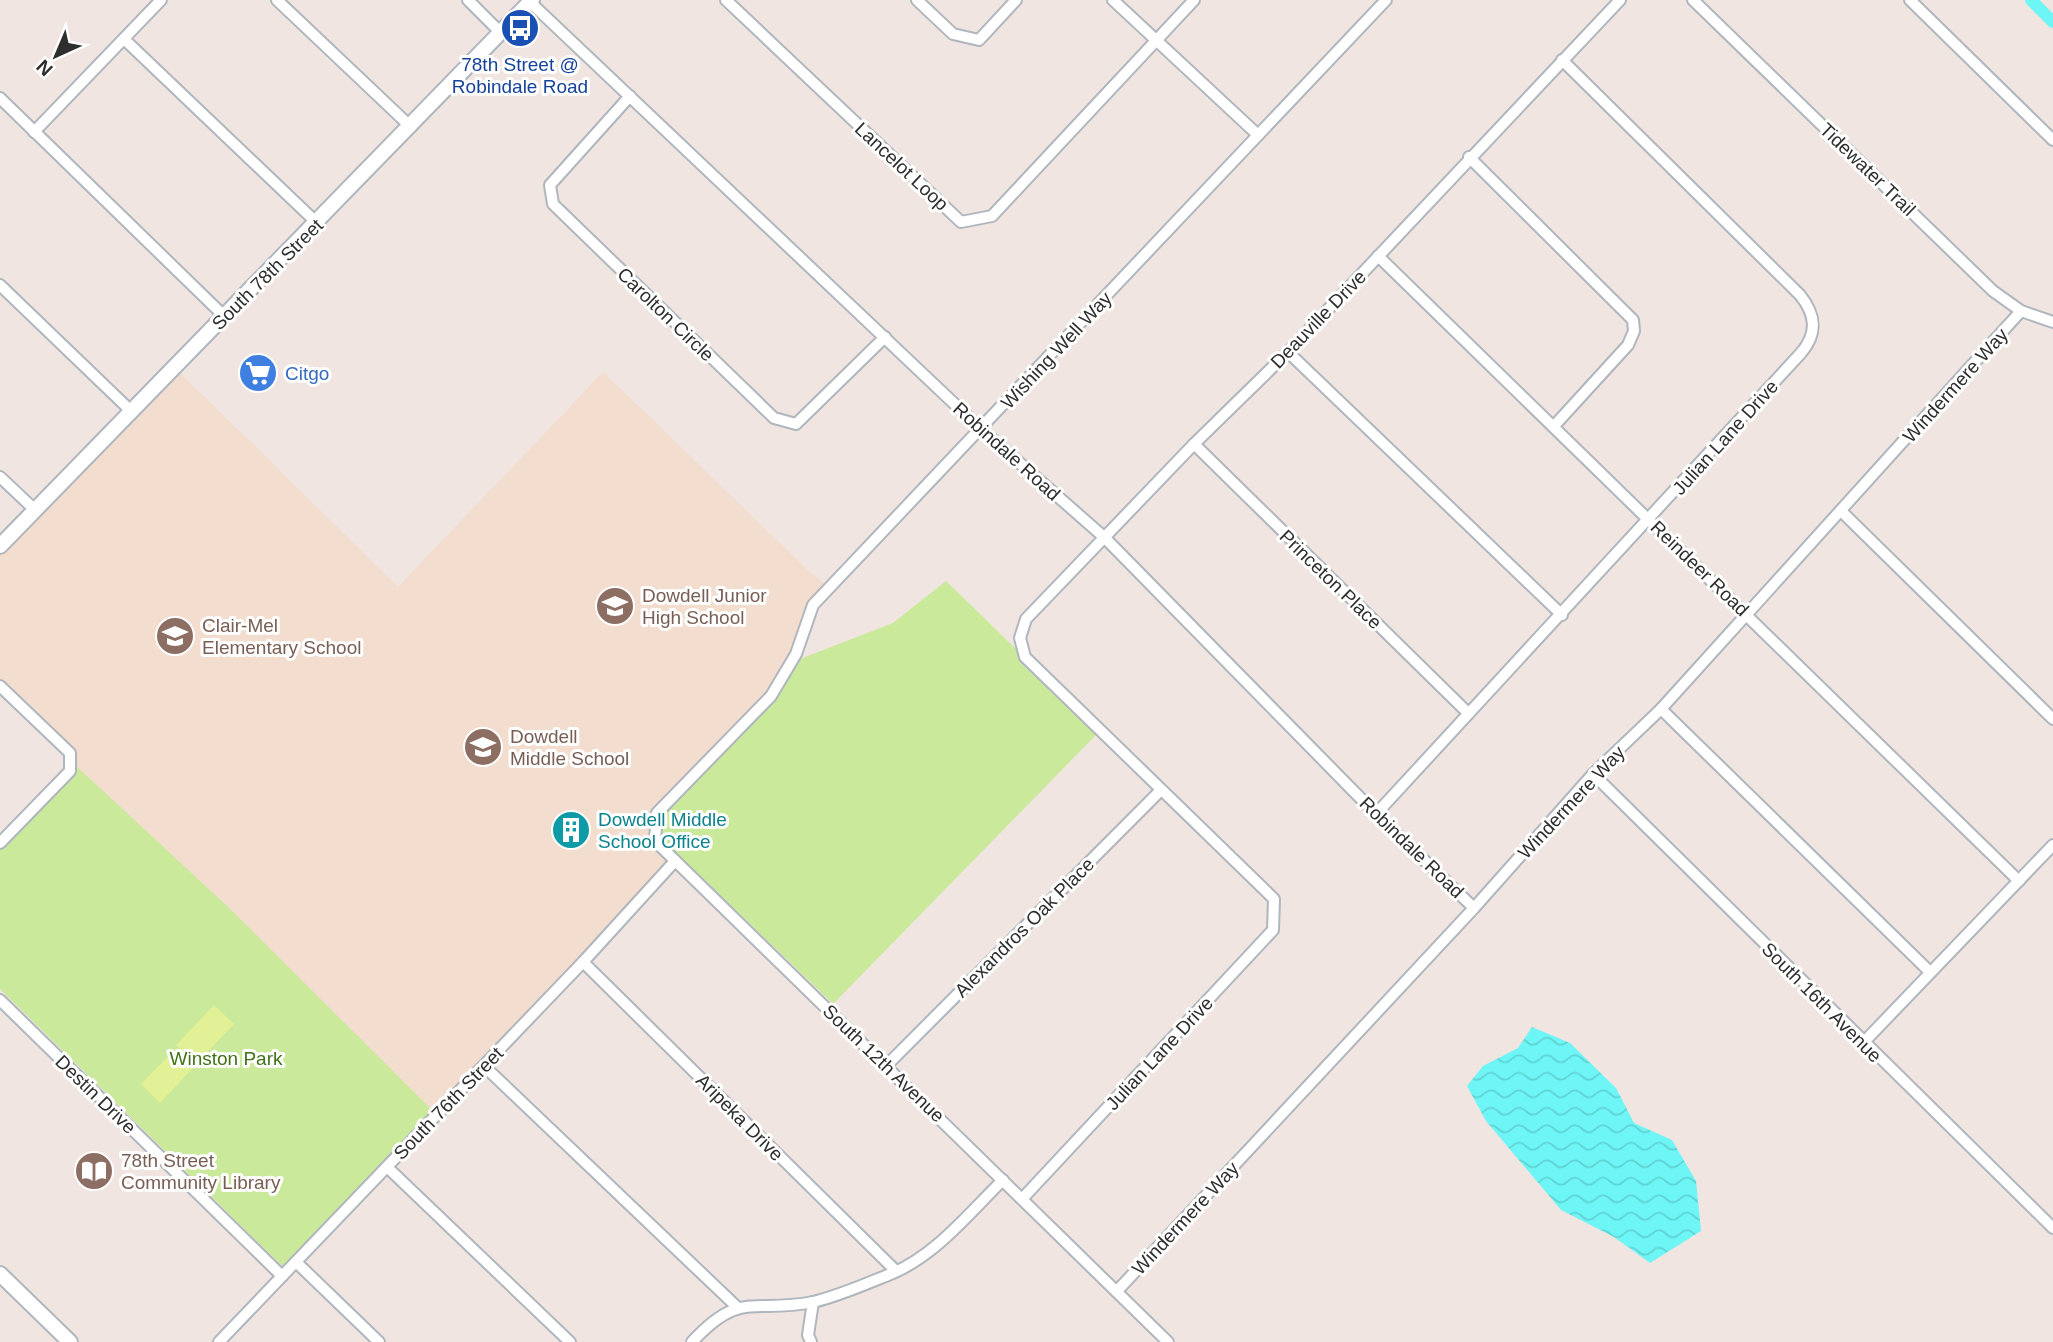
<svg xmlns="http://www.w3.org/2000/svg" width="2053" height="1342" viewBox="0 0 2053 1342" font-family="Arial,sans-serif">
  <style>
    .education { fill: #f2ddcf }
    .green { fill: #cae99a }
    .pitch { fill: #e2f096 }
    .water { fill: url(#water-waves) }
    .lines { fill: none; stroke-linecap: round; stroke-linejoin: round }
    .canal { stroke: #6ef6f6; stroke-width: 12 }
    .street-casing { stroke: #b0b6be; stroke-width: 14 }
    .secondary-casing { stroke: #b0b6be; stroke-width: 18 }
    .street { stroke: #fff; stroke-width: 10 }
    .secondary { stroke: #fff; stroke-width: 14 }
    .labels { text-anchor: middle; stroke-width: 6; stroke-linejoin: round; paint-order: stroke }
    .transit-label { font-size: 19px; fill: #164399; stroke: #fff }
    .street-label { font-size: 19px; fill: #2e2e2e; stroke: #fff }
    .shop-label { font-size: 19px; fill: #366cbe; stroke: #fff; text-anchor: start }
    .education-label { font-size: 19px; fill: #785e54; stroke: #fff; text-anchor: start }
    .culture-label { font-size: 19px; fill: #0d838f; stroke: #fff; text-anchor: start }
    .park-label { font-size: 19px; fill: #427217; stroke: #fff }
  </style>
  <defs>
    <pattern id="water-waves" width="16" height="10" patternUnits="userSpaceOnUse" patternTransform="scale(1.75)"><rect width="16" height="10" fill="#6ef6f6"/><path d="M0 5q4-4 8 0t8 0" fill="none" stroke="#60d3d3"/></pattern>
  </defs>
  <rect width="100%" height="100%" fill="#f0e5e0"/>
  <polygon class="education" points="174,367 398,587 603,372 812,574 829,587 813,605 771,696 657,813 655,841 675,861 436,1114 70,771 70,753 0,686 0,547"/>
  <g class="green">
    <polygon points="946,581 1017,650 1020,662 1096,735 833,1004 661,838 663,815 775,700 800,659 893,623"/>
    <polygon points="74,764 227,906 438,1116 286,1270 0,989 0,847"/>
  </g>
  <g class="pitch">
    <polygon points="214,1005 234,1024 196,1064 176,1045"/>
    <polygon points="174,1050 193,1068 160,1103 141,1084"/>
  </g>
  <polygon class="water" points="1532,1027 1570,1043 1616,1088 1634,1123 1672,1140 1696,1181 1701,1231 1650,1263 1614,1237 1561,1210 1486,1121 1467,1086 1483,1066 1518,1048"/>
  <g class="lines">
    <polyline class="canal" points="2031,0 2053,22"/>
    <defs>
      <g id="street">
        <polyline points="277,0 411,127"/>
        <polyline points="468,0 501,33"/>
        <polyline points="726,0 961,222 992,216 1194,0"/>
        <polyline points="917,0 953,34 979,40 1016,0"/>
        <polyline points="1113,0 1258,135"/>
        <polyline points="1693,0 1993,291 2021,311 2053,322"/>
        <polyline points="1910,0 2053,140"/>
        <polyline points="530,2 981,429 1105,538 1376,814 1474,908"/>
        <polyline points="124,39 317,223"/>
        <polyline points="630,96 550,185 553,204 774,418 796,424 885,337"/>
        <polyline points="0,98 224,316"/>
        <polyline points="34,132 161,0"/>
        <polyline points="1469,157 1633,320 1634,331 1628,345 1554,426"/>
        <polyline points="1378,256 2019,881"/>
        <polyline points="0,285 131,411"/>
        <polyline points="1288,352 1562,615"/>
        <polyline points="1194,444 1468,713"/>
        <polyline points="0,477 35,510"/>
        <polyline points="1841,511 2053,719"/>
        <polyline points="0,686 70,753 70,771 0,843"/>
        <polyline points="1661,709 1930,972"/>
        <polyline points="1593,774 2053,1228"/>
        <path d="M1376 814 1801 353C1818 333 1816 315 1800 295L1562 60"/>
        <polyline points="583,962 896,1271"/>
        <polyline points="0,1000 282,1276"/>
        <polyline points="1863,1043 2053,845"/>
        <polyline points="887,1065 1161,790"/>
        <polyline points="484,1066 737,1307"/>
        <polyline points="387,1167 570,1342"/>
        <polyline points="1022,1199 1273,930 1274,899 1025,657 1020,638 1026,619 1194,444 1288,352 1620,0"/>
        <polyline points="296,1262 379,1342"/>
        <polyline points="1117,1291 1474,908 1593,774 1661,709 2021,311"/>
        <polyline points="219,1342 583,962 675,861"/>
        <path d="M692 1342C741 1289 753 1314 813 1302 839 1296 868 1283 893 1273 937 1254 970 1212 1003 1180"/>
        <polyline points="811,1342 808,1335 813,1302"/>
        <polyline points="1168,1342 655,841 657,813 771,696 796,654 813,605 1386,0"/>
      </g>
      <g id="secondary">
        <polyline points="0,546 532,0"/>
        <polyline points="0,1274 70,1342"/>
      </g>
    </defs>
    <use href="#street" class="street-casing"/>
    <use href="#secondary" class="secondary-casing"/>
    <use href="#street" class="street"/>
    <use href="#secondary" class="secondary"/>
  </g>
  <defs>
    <symbol id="bus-disc" viewBox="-11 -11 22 22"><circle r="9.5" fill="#1a4fb4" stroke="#fff"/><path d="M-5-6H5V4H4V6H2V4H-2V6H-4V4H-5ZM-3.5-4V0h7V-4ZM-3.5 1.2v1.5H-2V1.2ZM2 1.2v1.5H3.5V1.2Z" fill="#fff"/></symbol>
    <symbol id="supermarket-disc" viewBox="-11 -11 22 22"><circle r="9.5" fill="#3f7fe0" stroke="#fff"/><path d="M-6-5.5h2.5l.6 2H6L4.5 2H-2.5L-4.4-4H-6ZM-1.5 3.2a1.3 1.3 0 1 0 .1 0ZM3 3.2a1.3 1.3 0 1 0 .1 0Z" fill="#fff"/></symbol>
    <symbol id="school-disc" viewBox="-11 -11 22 22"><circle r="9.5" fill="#8d6e63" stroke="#fff"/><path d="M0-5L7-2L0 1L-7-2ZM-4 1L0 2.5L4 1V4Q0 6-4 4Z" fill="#fff"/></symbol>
    <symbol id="building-disc" viewBox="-11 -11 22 22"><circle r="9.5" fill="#0f9aa8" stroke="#fff"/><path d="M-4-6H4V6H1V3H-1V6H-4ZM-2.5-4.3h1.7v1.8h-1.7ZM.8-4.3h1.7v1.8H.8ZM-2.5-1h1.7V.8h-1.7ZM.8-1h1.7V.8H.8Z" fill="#fff"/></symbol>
    <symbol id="library-disc" viewBox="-11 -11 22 22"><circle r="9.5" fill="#8d6e63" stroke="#fff"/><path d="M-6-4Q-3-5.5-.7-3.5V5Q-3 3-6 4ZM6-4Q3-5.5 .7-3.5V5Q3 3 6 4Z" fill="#fff"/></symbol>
  </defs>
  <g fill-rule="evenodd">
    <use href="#bus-disc" x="498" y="6" width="44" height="44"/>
    <use href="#supermarket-disc" x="236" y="351" width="44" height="44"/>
    <use href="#school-disc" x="593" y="584" width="44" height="44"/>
    <use href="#school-disc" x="153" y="614" width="44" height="44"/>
    <use href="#school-disc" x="461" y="725" width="44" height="44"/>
    <use href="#building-disc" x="549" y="808" width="44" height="44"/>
    <use href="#library-disc" x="72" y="1149" width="44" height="44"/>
  </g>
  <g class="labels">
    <g class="transit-label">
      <text x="520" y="71">78th Street @<tspan x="520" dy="22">Robindale Road</tspan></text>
    </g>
    <g class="street-label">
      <text transform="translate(902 166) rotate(43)" y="7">Lancelot Loop</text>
      <text transform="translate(1868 169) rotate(44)" y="7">Tidewater Trail</text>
      <text transform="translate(267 274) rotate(-45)" y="7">South 78th Street</text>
      <text transform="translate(666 314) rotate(44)" y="7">Carolton Circle</text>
      <text transform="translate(1318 319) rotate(-46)" y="7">Deauville Drive</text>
      <text transform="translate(1056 350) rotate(-47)" y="7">Wishing Well Way</text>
      <text transform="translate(1955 385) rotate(-48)" y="7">Windermere Way</text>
      <text transform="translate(1725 437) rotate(-48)" y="7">Julian Lane Drive</text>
      <text transform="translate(1007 451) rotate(42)" y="7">Robindale Road</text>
      <text transform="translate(1700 568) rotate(44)" y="7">Reindeer Road</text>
      <text transform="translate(1331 579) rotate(44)" y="7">Princeton Place</text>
      <text transform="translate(1571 802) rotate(-47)" y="7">Windermere Way</text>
      <text transform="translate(1412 847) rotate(44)" y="7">Robindale Road</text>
      <text transform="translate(1024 927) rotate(-45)" y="7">Alexandros Oak Place</text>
      <text transform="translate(1822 1002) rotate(45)" y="7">South 16th Avenue</text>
      <text transform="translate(1159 1053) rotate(-47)" y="7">Julian Lane Drive</text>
      <text transform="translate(884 1063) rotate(44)" y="7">South 12th Avenue</text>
      <text transform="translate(96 1094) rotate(44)" y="7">Destin Drive</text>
      <text transform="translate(448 1103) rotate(-46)" y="7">South 76th Street</text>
      <text transform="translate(740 1117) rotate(45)" y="7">Aripeka Drive</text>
      <text transform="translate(1185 1218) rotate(-47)" y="7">Windermere Way</text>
    </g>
    <g class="shop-label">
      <text x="285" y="380">Citgo</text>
    </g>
    <g class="education-label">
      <text x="642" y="602">Dowdell Junior<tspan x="642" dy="22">High School</tspan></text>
      <text x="202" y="632">Clair-Mel<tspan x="202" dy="22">Elementary School</tspan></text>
      <text x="510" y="743">Dowdell<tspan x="510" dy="22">Middle School</tspan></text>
      <text x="121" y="1167">78th Street<tspan x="121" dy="22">Community Library</tspan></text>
    </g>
    <g class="culture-label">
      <text x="598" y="826">Dowdell Middle<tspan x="598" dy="22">School Office</tspan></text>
    </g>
    <g class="park-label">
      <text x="226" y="1065">Winston Park</text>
    </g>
  </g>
  <g transform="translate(56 56) rotate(224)" stroke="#ffffff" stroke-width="5" paint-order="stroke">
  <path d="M0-5L12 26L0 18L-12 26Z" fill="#2e2e2e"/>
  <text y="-10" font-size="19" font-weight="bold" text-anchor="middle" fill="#2e2e2e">N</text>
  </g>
</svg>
